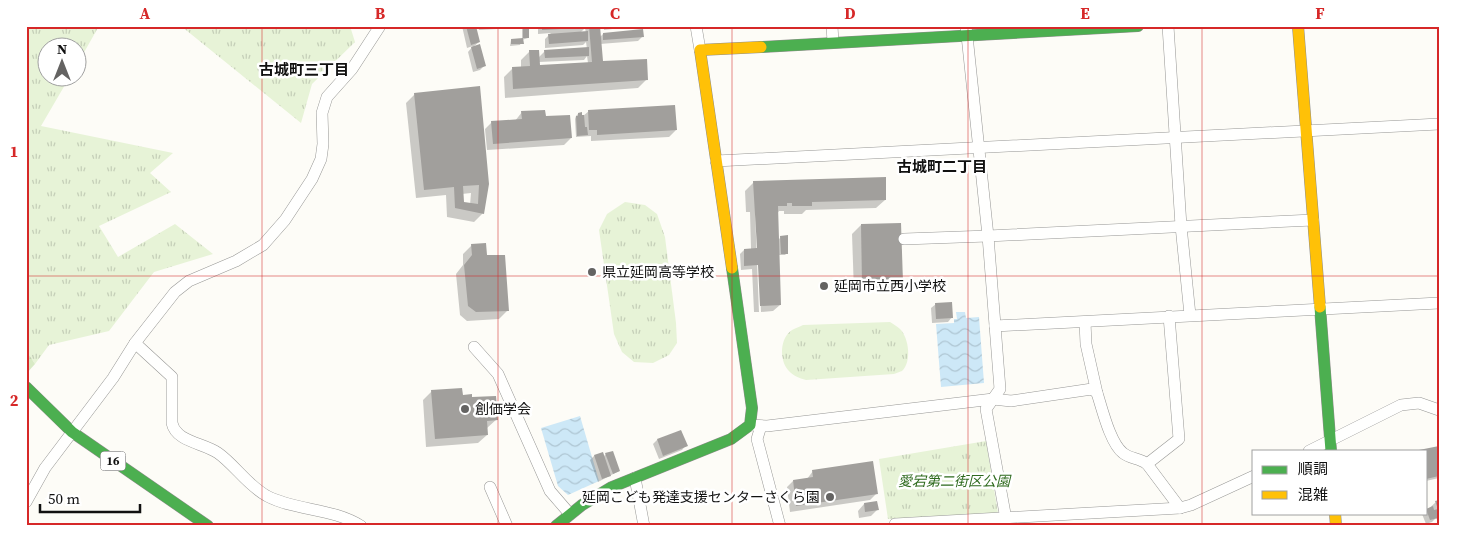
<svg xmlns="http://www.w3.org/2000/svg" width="1465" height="552" viewBox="0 0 1465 552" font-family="'Source Serif 4','Noto Sans JP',serif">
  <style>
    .grass { fill: url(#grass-tufts) }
    .forest { fill: url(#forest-firs) }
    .water { fill: url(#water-waves) }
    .shadow { fill: #0003; fill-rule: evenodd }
    .building { fill: #a19f9c; fill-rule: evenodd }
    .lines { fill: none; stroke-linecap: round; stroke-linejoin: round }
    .street-casing { stroke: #979795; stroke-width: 12 }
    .fast-casing { stroke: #8e8d8b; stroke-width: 12 }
    .slow-casing { stroke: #8e8d8b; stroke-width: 12 }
    .street { stroke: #fffffe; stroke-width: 11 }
    .fast { stroke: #4caf50; stroke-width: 11 }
    .slow { stroke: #ffc107; stroke-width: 11 }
    .grid { fill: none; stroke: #d62828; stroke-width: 1; stroke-opacity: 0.55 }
    .poi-dot { fill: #646362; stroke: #fff; stroke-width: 2 }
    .labels { text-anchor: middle; stroke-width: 5; stroke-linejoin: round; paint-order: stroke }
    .shield { fill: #fff; stroke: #585858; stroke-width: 1 }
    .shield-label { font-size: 12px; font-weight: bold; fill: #111 }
    .poi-label { font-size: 14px; fill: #111; stroke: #fff; text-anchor: start }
    .park-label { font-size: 14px; font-style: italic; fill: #2f6b1f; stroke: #fff }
    .neighbourhood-label { font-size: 15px; font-weight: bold; fill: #111; stroke: #fff }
    .neatline { fill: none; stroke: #d62828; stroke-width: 2 }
    .grid-label { font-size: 16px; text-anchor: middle; font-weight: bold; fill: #d62828 }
  </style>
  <defs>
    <pattern id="grass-tufts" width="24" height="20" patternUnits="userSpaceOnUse" patternTransform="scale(1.25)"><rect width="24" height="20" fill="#e7f3d7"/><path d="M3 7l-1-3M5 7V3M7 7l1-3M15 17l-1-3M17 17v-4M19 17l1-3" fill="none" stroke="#c5cfb8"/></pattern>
    <pattern id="forest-firs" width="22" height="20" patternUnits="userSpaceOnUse" patternTransform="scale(1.25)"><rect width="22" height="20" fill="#d8eac5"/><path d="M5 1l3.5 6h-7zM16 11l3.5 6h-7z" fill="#b8c8a8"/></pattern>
    <pattern id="water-waves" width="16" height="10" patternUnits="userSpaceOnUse" patternTransform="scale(1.25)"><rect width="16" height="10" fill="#cde8f7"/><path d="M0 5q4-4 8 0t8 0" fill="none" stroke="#afc6d3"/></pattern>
  </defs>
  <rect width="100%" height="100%" fill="#fdfcf7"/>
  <g class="grass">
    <polygon points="26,26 99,26 78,63 78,48 48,48 48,78 69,78 41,126 173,153 150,173 171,192 99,226 118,257 175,224 213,254 154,272 109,331 49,345 35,364 26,350"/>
    <polygon points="181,26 350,26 355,42 312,84 301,123"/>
    <polygon points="625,202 645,205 657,214 665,237 676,323 677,343 669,355 653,363 634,362 622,352 614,334 599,230 607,214"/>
    <path d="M890 322C893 324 897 326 900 329 909 338 912 362 902 371 901 371 895 374 894 374L806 380C799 378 793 376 788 370 779 359 780 338 792 330 795 328 800 327 803 325Z"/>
    <polygon points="986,441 998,513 888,519 879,459"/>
  </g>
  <polygon class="forest" points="26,350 35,364 26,374"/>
  <g class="water">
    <polygon points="956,312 965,312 966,318 979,317 984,383 941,387 936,324 954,323 954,319 957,319"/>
    <polygon points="580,416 599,481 568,495 558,486 541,428"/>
  </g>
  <g class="shadow">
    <polygon points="462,26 475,26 479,42 473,47 484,66 480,70 473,72 468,52 473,46 467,48"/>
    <polygon points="478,26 511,26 499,27 497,29 479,30"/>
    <polygon points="524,26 528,38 522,40 520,45 510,46 511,40 522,40 522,29"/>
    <path d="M541 26H602L599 29 600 37 603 34 642 37 638 41 600 44 602 61 647 79 638 88 505 98 504 77 513 68H521V60L530 51 539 57 545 51 587 49 586 42 583 45 545 48V39L551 33 538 34V29ZM585 28 586 33H580ZM587 56 588 63 539 66V62L584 60Z"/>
    <polygon points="604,26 638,26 604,30"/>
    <path d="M479 88 483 213 474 222 447 217 446 195 416 198 406 103 415 94ZM471 193 470 205 462 203V194Z"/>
    <polygon points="589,111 676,130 669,137 591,141 591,136 576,137 575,119 576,116 578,114 583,116"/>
    <polygon points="522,112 545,118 571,138 564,145 487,150 485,129 492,122 515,121"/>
    <polygon points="754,182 885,200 876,208 806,210 802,214 784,214 784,211 779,211 777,214 778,240 781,237 787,253 785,255 778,255 780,305 773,311 761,312 757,211 755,211 759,312 754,312 752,269 741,270 740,254 744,250 751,249 750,212 746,212 745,191"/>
    <polygon points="861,225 901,282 893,290 854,292 852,234"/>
    <polygon points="472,245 485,256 507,311 499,319 467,321 460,315 456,274 463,265 463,254"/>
    <polygon points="936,304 952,317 948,322 932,323 931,308"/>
    <polygon points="432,391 471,399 497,419 487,428 487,435 478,443 426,447 423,400"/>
    <polygon points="681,431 686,445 682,450 659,459 653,444 657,440"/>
    <polygon points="1438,447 1439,478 1426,481 1426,451 1421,451"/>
    <polygon points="602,454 603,457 606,454 619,471 598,482 590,460 594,456"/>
    <polygon points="813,471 876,494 870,500 790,512 787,487 793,481 807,479"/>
    <polygon points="1436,502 1439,502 1439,523 1436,518 1432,522 1426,524 1422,514 1426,513 1426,511"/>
    <polygon points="864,504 878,509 871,516 859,518 858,511"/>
  </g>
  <g class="building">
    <polygon points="466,26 476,26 480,42 471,45"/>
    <rect x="523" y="26" width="6" height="12"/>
    <polygon points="542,26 580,26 580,28 542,30"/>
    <polygon points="589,26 600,26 603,61 647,59 648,80 513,89 512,67 530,66 529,50 539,50 540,65 592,62"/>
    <polygon points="643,29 644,37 603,40 603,33"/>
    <polygon points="588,31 588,41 549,44 548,34"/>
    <polygon points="523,38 524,44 511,44 511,39"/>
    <polygon points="480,44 486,66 477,69 471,47"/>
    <polygon points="589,47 589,56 545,58 544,50"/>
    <path d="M480 86 489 184 484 214 455 208 454 187 424 190 414 93ZM479 185 478 204 464 202 463 186Z"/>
    <polygon points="675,105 677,130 597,135 597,130 589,130 588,110"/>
    <polygon points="545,110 546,116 570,115 572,138 493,144 491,121 522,119 521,111"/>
    <polygon points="582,112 582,115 584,115 585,127 587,127 588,135 577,136 576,116 578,116 578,113"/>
    <polygon points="886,177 886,200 812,202 812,206 792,206 792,203 787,203 787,206 778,206 781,305 760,306 758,265 744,266 744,249 757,248 753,181"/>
    <polygon points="901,223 903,282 862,283 861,224"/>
    <polygon points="788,235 788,254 781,254 780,236"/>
    <polygon points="486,243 487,255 505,255 509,311 476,312 468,306 464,265 472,255 471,244"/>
    <polygon points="952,302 953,318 936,319 935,303"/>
    <polygon points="462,388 463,395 472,394 472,397 496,396 498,420 487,421 488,435 435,439 431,390"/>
    <polygon points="681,430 688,446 663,456 657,439"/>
    <polygon points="1439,446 1439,476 1426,479 1426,451 1419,450"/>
    <polygon points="613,451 620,471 613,474 605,453"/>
    <polygon points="603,452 611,476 602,479 594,455"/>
    <polygon points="873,461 878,494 796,506 793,480 813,477 812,470"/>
    <polygon points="1439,500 1439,514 1437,515 1438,518 1430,520 1426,509 1433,506 1434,510 1438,509 1435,501"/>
    <polygon points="877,501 879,510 865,512 864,503"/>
  </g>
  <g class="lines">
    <defs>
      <g id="street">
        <polyline points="696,26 700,50"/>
        <polyline points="832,26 833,42"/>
        <polyline points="966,26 988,236 1000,389 986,409 1006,519"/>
        <polyline points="1168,26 1181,226 1190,315"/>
        <polyline points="716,161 1439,124"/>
        <polyline points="904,239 988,236 1313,220"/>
        <polyline points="1085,322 1086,344 1097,393"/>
        <polyline points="995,326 1439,303"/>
        <path d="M135 343 172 377V423C176 442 204 443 218 453 235 465 247 485 267 496 296 511 333 508 361 526"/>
        <polyline points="474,347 498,374 550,491 569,513"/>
        <path d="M750 425 767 426 993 399 1011 401 1092 389 1097 393C1102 408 1110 443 1123 453 1130 459 1140 458 1147 464L1180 508"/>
        <polyline points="761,426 757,439 780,526"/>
        <polyline points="1309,451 1401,405 1419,403 1439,410"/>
        <polyline points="1147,464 1179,439 1169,316"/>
        <polyline points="635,478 644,526"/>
        <polyline points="490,487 507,526"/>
        <polyline points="26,502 45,468 113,378 135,343 175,292 189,281 236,261 263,245 285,220 312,179 321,159 323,144 322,113 327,97 352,69 380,26"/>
        <polyline points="895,526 895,524 1180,508 1191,505 1254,476"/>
      </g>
      <g id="fast">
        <polyline points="761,47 1138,26"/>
        <polyline points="1320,307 1331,451"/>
        <polyline points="26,387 72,432 208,526"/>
        <polyline points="556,526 582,505 612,487 731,439 750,425 752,408 732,268"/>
      </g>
      <g id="slow">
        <polyline points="1298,26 1320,307"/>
        <polyline points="732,268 700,50 761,47"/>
        <polyline points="1335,513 1336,526"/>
      </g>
    </defs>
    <use href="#street" class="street-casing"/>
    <use href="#fast" class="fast-casing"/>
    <use href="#slow" class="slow-casing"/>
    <use href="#street" class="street"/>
    <use href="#fast" class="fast"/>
    <use href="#slow" class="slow"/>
  </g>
  <path class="grid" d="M262 26V526M498 26V526M732 26V526M968 26V526M1202 26V526M26 276H1439"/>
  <g class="poi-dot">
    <circle cx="592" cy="272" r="5"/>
    <circle cx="824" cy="286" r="5"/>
    <circle cx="465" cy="409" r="5"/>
    <circle cx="830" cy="497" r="5"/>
  </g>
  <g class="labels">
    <rect class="shield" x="100.5" y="451.5" width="25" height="19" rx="4"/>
    <g class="shield-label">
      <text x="113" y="465">16</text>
    </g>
    <g class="poi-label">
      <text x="602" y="277">県立延岡高等学校</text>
      <text x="834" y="291">延岡市立西小学校</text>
      <text x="475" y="414">創価学会</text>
      <text x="820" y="502" text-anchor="end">延岡こども発達支援センターさくら園</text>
    </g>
    <g class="park-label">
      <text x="954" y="486">愛宕第二街区公園</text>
    </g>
    <g class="neighbourhood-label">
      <text x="304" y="75">古城町三丁目</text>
      <text x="942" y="172">古城町二丁目</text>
    </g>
  </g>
  <rect width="1465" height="552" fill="none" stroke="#ffffff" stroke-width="55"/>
  <rect x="1252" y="450" width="175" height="65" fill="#ffffff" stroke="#a0a0a0"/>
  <rect x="1262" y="466" width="25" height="8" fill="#4caf50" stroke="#a0a0a0"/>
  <text x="1298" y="474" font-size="15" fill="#111111">順調</text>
  <rect x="1262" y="491" width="25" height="8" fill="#ffc107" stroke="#a0a0a0"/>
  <text x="1298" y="500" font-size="15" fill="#111111">混雑</text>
  <g transform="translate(62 62)"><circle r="24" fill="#ffffff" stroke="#a0a0a0"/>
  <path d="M0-4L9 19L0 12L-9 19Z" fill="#646362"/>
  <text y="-8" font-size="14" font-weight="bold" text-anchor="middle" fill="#111111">N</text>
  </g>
  <path d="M40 504v8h100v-8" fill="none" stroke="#111111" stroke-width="2.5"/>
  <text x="48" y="504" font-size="15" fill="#111111" stroke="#ffffff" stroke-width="4" paint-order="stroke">50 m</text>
  <rect x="28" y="28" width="1410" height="496" class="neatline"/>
  <g class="grid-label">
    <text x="145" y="19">A</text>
    <text x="380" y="19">B</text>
    <text x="615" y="19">C</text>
    <text x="850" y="19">D</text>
    <text x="1085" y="19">E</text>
    <text x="1320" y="19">F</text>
    <text x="14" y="157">1</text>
    <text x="14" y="406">2</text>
  </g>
</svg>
